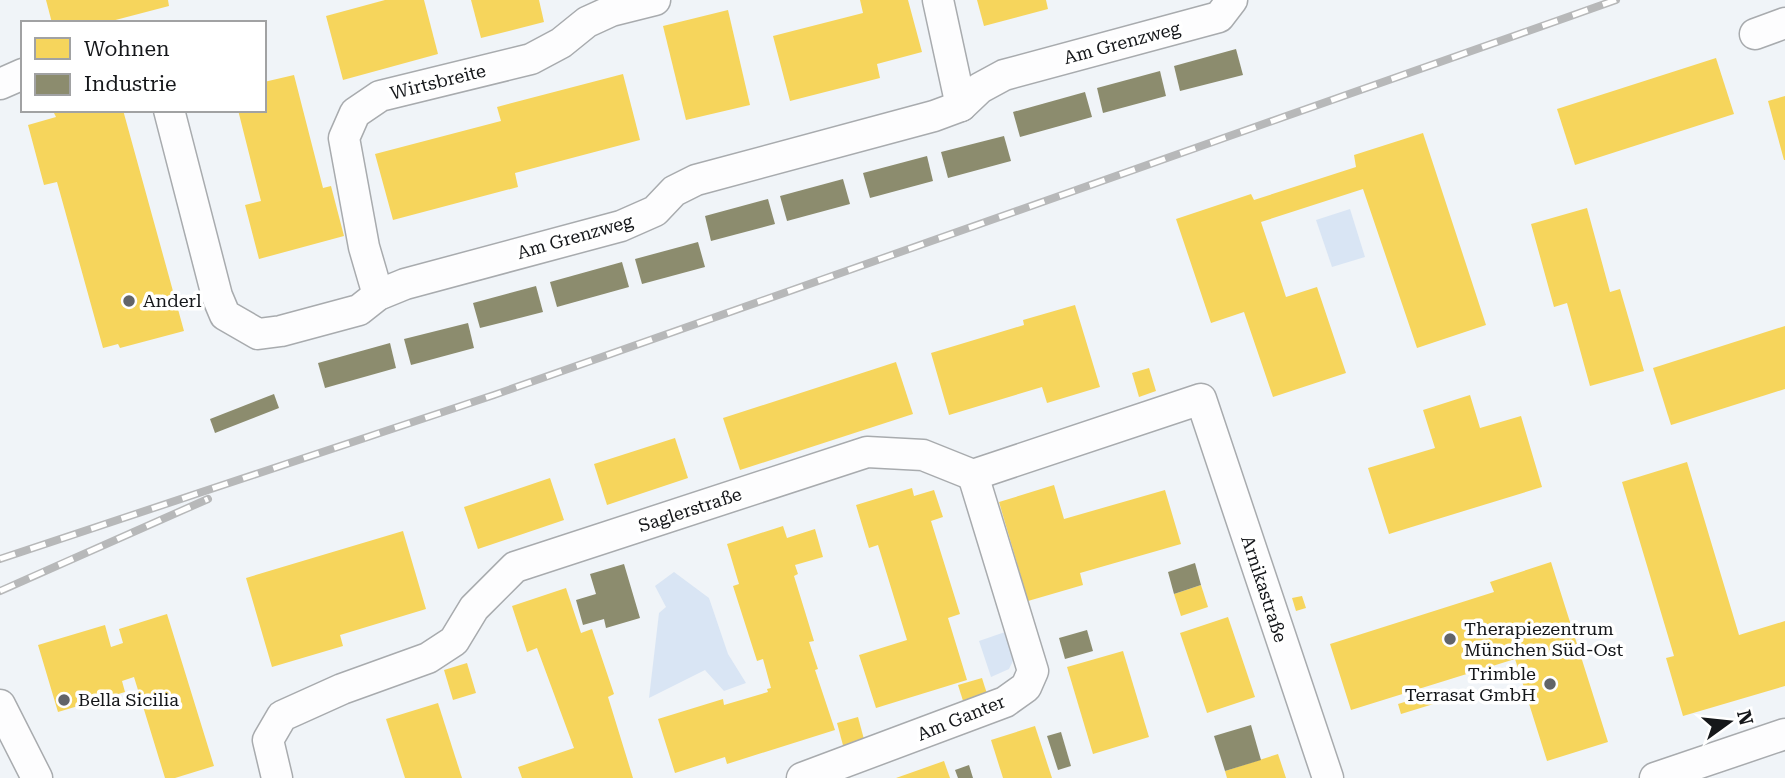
<svg xmlns="http://www.w3.org/2000/svg" width="1785" height="778" viewBox="0 0 1785 778" font-family="'Roboto Serif',serif">
  <style>
    .green { fill: #d9e5f4 }
    .homes { fill: #f6d55c }
    .industry { fill: #8c8c6e }
    .lines { fill: none; stroke-linecap: round; stroke-linejoin: round }
    .minor-casing { stroke: #a8abae; stroke-width: 33 }
    .minor { stroke: #fdfdfe; stroke-width: 30 }
    .rail-casing { stroke: #b7b8b9; stroke-width: 8 }
    .rail { stroke: #fff; stroke-width: 5; stroke-dasharray: 16; stroke-linecap: butt }
    .poi-dot { fill: #626468; stroke: #fff; stroke-width: 2.5 }
    .labels { text-anchor: middle; stroke-width: 7; stroke-linejoin: round; paint-order: stroke }
    .street-label { font-size: 18px; fill: #15171a; stroke: #fff }
    .poi-label { font-size: 18px; fill: #15171a; stroke: #fff; text-anchor: start }
  </style>
  <rect width="100%" height="100%" fill="#f0f4f8"/>
  <g class="green">
    <polygon points="1350,209 1365,257 1332,267 1316,220"/>
    <polygon points="674,572 709,598 728,654 746,683 724,691 705,670 649,698 659,613 666,607 655,586"/>
    <polygon points="1005,632 1013,661 1009,669 991,677 979,641"/>
  </g>
  <g class="homes">
    <polygon points="46,0 168,0 169,6 104,23 52,23"/>
    <polygon points="385,0 424,0 438,54 343,80 326,16"/>
    <polygon points="471,0 539,0 544,22 481,38"/>
    <polygon points="860,0 908,0 922,52 877,64 880,78 790,101 773,36 863,13"/>
    <polygon points="977,0 1046,0 1048,9 984,26"/>
    <polygon points="728,10 750,105 686,120 663,26"/>
    <polygon points="1716,58 1734,114 1575,165 1557,109"/>
    <polygon points="623,74 640,140 515,173 518,187 393,220 375,154 501,121 497,107"/>
    <polygon points="294,75 323,188 331,186 344,236 259,259 245,205 261,201 238,110 264,110 264,82"/>
    <polygon points="1785,96 1785,160 1784,160 1768,101"/>
    <polygon points="63,110 123,110 184,331 120,348 118,344 103,348 57,182 44,185 28,125 56,117 54,113"/>
    <polygon points="1423,133 1486,325 1417,348 1363,189 1261,222 1286,297 1317,287 1346,373 1273,397 1244,312 1211,323 1176,219 1251,194 1254,200 1356,167 1354,155"/>
    <polygon points="1587,208 1610,292 1620,289 1644,371 1590,386 1567,303 1554,307 1531,224"/>
    <polygon points="1075,305 1100,387 1047,403 1042,387 949,415 931,353 1024,325 1023,320"/>
    <polygon points="1785,326 1785,389 1671,425 1653,368"/>
    <polygon points="896,362 913,414 740,470 723,418"/>
    <polygon points="1149,368 1156,391 1139,397 1132,373"/>
    <polygon points="1470,395 1480,428 1521,416 1542,487 1389,534 1368,468 1435,448 1423,410"/>
    <polygon points="675,438 688,478 607,505 594,464"/>
    <polygon points="1687,462 1739,635 1785,621 1785,686 1683,716 1666,658 1674,656 1622,482"/>
    <polygon points="550,478 564,520 478,549 464,507"/>
    <polygon points="1054,485 1064,519 1165,490 1181,544 1080,573 1083,585 1028,601 999,502"/>
    <polygon points="912,488 914,496 934,490 943,517 931,521 960,614 948,618 967,680 876,708 859,655 907,640 878,545 869,548 856,505"/>
    <polygon points="783,526 787,538 815,529 823,557 795,565 798,574 794,576 814,641 809,642 818,669 815,670 835,730 727,764 725,757 675,773 658,719 723,699 724,705 768,692 767,689 771,688 763,659 757,661 733,586 739,584 727,544"/>
    <polygon points="403,531 426,609 340,635 343,646 272,667 246,578"/>
    <polygon points="1551,562 1608,742 1547,761 1515,659 1351,710 1330,644 1494,592 1490,582"/>
    <polygon points="1201,585 1208,607 1181,616 1174,594"/>
    <polygon points="566,588 581,633 592,629 614,694 608,697 633,778 522,778 518,767 574,748 537,648 527,652 512,606"/>
    <polygon points="1302,596 1306,608 1296,611 1292,598"/>
    <polygon points="167,614 214,766 175,778 165,778 134,677 122,681 125,692 58,712 38,645 105,625 111,647 123,643 119,629"/>
    <polygon points="1228,617 1255,697 1207,713 1180,633"/>
    <polygon points="1123,651 1149,737 1093,754 1067,667"/>
    <polygon points="467,663 476,693 453,700 444,670"/>
    <polygon points="982,678 988,697 964,704 958,685"/>
    <polygon points="1437,692 1440,702 1401,714 1398,704"/>
    <polygon points="438,703 462,778 405,778 386,719"/>
    <polygon points="858,717 865,743 844,749 837,723"/>
    <polygon points="1035,726 1052,778 1003,778 991,740"/>
    <polygon points="1278,754 1286,778 1227,778 1225,771"/>
    <polygon points="944,761 950,778 896,778"/>
  </g>
  <g class="industry">
    <polygon points="1236,49 1243,75 1180,91 1174,66"/>
    <polygon points="1160,71 1166,96 1103,113 1097,88"/>
    <polygon points="1085,92 1092,117 1020,137 1013,112"/>
    <polygon points="1004,136 1011,161 948,178 941,152"/>
    <polygon points="927,156 933,181 870,198 863,173"/>
    <polygon points="843,179 850,204 787,221 780,196"/>
    <polygon points="768,199 775,224 711,241 705,216"/>
    <polygon points="698,242 705,267 642,284 635,259"/>
    <polygon points="622,262 629,287 557,307 550,282"/>
    <polygon points="536,286 543,312 480,328 473,303"/>
    <polygon points="468,323 474,348 411,365 404,339"/>
    <polygon points="390,343 396,368 325,388 318,363"/>
    <polygon points="274,394 279,408 215,433 210,419"/>
    <polygon points="1195,563 1201,585 1174,594 1168,572"/>
    <polygon points="624,564 640,618 606,628 604,619 583,625 576,600 596,594 590,574"/>
    <polygon points="1087,630 1093,651 1065,659 1059,638"/>
    <polygon points="1251,725 1261,760 1225,771 1214,736"/>
    <polygon points="1061,732 1071,766 1058,770 1047,736"/>
    <polygon points="969,765 973,778 958,778 955,770"/>
  </g>
  <g class="lines">
    <defs>
      <g id="minor">
        <polyline points="938,0 961,106"/>
        <polyline points="1755,34 1785,23"/>
        <polyline points="0,84 23,74"/>
        <polyline points="169,110 217,296 225,315 258,334 281,331 359,310 378,295 405,284 621,226 655,211 674,191 696,180 934,116 961,106 980,88 1004,75 1219,17 1232,0"/>
        <polyline points="378,295 364,247 344,138 355,113 380,96 531,59 561,43 587,22 611,11 655,0"/>
        <polyline points="0,705 37,778"/>
        <polyline points="277,778 268,740 282,716 342,689 428,658 454,641 474,608 515,567 867,452 923,455 973,475 1201,399 1328,778"/>
        <polyline points="802,778 1005,702 1026,687 1033,671 973,475"/>
        <polyline points="1655,778 1785,734"/>
      </g>
    </defs>
    <use href="#minor" class="minor-casing"/>
    <use href="#minor" class="minor"/>
    <defs>
      <g id="rail">
        <polyline points="0,559 494,395 1616,0"/>
        <polyline points="0,591 208,499"/>
      </g>
    </defs>
    <use href="#rail" class="rail-casing"/>
    <use href="#rail" class="rail"/>
  </g>
  <g class="poi-dot">
    <circle cx="129" cy="301" r="7"/>
    <circle cx="1450" cy="639" r="7"/>
    <circle cx="1550" cy="684" r="7"/>
    <circle cx="64" cy="700" r="7"/>
  </g>
  <g class="labels">
    <g class="street-label">
      <text transform="translate(1122 43) rotate(-15)" y="6">Am Grenzweg</text>
      <text transform="translate(438 82) rotate(-14)" y="6">Wirtsbreite</text>
      <text transform="translate(575 237) rotate(-16)" y="6">Am Grenzweg</text>
      <text transform="translate(690 510) rotate(-18)" y="6">Saglerstraße</text>
      <text transform="translate(1264 589) rotate(72)" y="6">Arnikastraße</text>
      <text transform="translate(961 718) rotate(-22)" y="6">Am Ganter</text>
    </g>
    <g class="poi-label">
      <text x="143" y="307">Anderl</text>
      <text x="1464" y="635">Therapiezentrum<tspan x="1464" dy="21">München Süd-Ost</tspan></text>
      <text x="1536" y="680" text-anchor="end">Trimble<tspan x="1536" dy="21">Terrasat GmbH</tspan></text>
      <text x="78" y="706">Bella Sicilia</text>
    </g>
  </g>
  <rect x="21" y="21" width="245" height="91" fill="#ffffff" stroke="#a1a2a3" stroke-width="2"/>
  <rect x="35" y="38" width="35" height="21" fill="#f6d55c" stroke="#a1a2a3" stroke-width="2"/>
  <text x="84" y="56" font-size="21" fill="#15171a">Wohnen</text>
  <rect x="35" y="74" width="35" height="21" fill="#8c8c6e" stroke="#a1a2a3" stroke-width="2"/>
  <text x="84" y="91" font-size="21" fill="#15171a">Industrie</text>
  <g transform="translate(1729 722) rotate(75)" stroke="#ffffff" stroke-width="5" paint-order="stroke">
  <path d="M0-5L12 26L0 18L-12 26Z" fill="#15171a"/>
  <text y="-10" font-size="19" font-weight="bold" text-anchor="middle" fill="#15171a">N</text>
  </g>
</svg>
